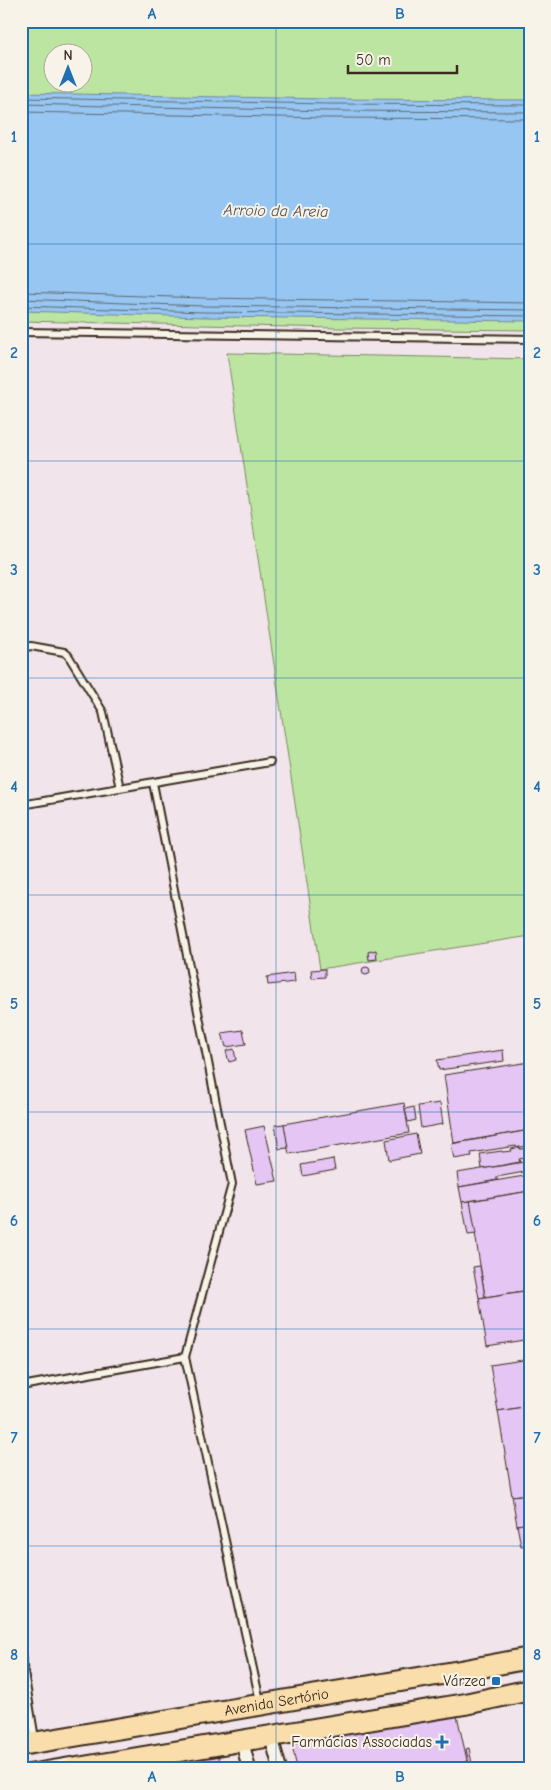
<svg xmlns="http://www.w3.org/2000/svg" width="551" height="1790" viewBox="0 0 551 1790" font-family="'Comic Neue',sans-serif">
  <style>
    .green { fill: #bce5a2; stroke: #7c8860; fill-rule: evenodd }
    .water { fill: #96c6f1; stroke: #72889d }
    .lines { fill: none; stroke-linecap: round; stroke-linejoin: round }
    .shore { stroke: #5f6872; stroke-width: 1 }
    .building { fill: #e4c5f3; stroke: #3b2a1e }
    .service-casing { stroke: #3b2a1e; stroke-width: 10 }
    .minor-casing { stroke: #3b2a1e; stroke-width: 16 }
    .primary-casing { stroke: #3b2a1e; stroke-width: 24 }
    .service { stroke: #f7f3e8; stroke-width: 6 }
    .minor { stroke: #f7f3e8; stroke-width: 12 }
    .primary { stroke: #f9deab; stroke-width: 20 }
    .grid { fill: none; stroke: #1f6fb2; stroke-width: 1; stroke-opacity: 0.55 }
    .poi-dot { fill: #1f6fb2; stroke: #f7f3e8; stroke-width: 2 }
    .labels { text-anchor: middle; stroke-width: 4; stroke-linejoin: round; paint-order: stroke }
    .poi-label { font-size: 15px; fill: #3b2a1e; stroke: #f7f3e8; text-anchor: end }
    .street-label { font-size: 15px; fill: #3b2a1e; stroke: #f7f3e8 }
    .water-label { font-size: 16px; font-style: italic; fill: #525153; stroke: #f7f3e8 }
    .neatline { fill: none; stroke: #1f6fb2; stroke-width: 2 }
    .grid-label { font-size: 16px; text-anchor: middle; font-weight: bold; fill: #1f6fb2 }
  </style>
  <rect width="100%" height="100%" fill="#f1e5eb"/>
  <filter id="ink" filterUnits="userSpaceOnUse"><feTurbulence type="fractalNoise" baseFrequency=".02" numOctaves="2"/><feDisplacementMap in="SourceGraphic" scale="10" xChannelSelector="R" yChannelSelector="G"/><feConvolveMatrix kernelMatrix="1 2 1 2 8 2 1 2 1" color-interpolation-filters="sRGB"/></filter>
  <g filter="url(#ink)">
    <g class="green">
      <path d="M21 21H530V330L336 328 21 321ZM52 52H82V82H52Z"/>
      <polygon points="227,353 530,359 530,936 320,969"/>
    </g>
    <polygon class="water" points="21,93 329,99 530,100 530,321 204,317 23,311 21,310"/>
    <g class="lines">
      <g class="shore">
        <polyline points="21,98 328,104 530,105"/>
        <polyline points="21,104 328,111 530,112"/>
        <polyline points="21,112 328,118 530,119"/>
        <polyline points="21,292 204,298 530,303"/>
        <polyline points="21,299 204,306 530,310"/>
        <polyline points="21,306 204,312 530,316"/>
      </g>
    </g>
    <g class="building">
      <polygon points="376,950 377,959 369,960 368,952"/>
      <circle cx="366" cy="971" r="4"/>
      <polygon points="325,969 325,977 312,978 311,970"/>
      <polygon points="294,973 295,982 268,985 267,977"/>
      <polygon points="243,1030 246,1044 226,1047 222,1033"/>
      <polygon points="234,1049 236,1060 229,1062 226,1051"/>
      <polygon points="503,1050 504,1061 439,1070 437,1060"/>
      <polygon points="530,1062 530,1130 454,1143 444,1075"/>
      <polygon points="404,1103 409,1133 289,1154 283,1124"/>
      <polygon points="440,1103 443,1124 421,1128 418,1106"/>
      <polygon points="414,1107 416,1120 408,1122 405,1109"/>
      <polygon points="284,1124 288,1148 279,1149 275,1125"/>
      <polygon points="264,1126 277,1181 257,1184 245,1130"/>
      <polygon points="530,1130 530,1145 517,1148 516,1146 471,1153 472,1156 454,1159 451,1144"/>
      <polygon points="416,1134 420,1154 389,1160 386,1140"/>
      <polygon points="520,1147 520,1149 530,1148 530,1157 519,1159 520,1162 482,1169 480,1154 502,1151 502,1152 512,1151 511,1149"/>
      <polygon points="333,1159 335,1170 303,1176 301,1165"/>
      <polygon points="530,1161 530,1171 497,1177 497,1180 459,1187 457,1173"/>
      <polygon points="530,1175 530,1191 462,1202 459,1187"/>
      <polygon points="530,1191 530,1290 485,1297 470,1201"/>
      <polygon points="470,1201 476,1234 468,1235 462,1202"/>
      <polygon points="480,1266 485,1297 479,1298 473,1267"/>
      <polygon points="530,1290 530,1339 487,1346 479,1298"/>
      <polygon points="530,1359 530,1406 498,1411 490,1365"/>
      <polygon points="530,1406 530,1494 512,1496 498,1411"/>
      <polygon points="530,1494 530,1523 517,1525 512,1496"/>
      <polygon points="530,1523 530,1545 521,1546 517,1525"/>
      <polygon points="456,1711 469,1769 297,1769 291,1739"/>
      <polygon points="469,1748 473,1769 470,1769 466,1749"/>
      <polygon points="218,1752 221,1769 119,1769"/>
    </g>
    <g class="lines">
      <defs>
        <g id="service">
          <polyline points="21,332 530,339"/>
          <polyline points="21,648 31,646 64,652 68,655 103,712 120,788"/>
          <polyline points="21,805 270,762"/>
          <polyline points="185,1357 260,1701"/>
          <polyline points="21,1386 185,1357 232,1184 153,783"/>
          <polyline points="21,1654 35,1739"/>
          <polyline points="23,1769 71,1761"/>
        </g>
        <g id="minor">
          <polyline points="271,1736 280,1769"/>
          <polyline points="242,1741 249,1769"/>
        </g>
        <g id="primary">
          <path id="s1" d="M21 1745 460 1671 530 1658"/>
          <polyline points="71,1769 465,1704 530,1690"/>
        </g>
      </defs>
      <use href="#service" class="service-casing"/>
      <use href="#minor" class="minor-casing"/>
      <use href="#primary" class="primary-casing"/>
      <use href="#service" class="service"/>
      <use href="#minor" class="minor"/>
      <use href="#primary" class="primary"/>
    </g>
  </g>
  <path class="grid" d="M276 21V1769M21 244H530M21 461H530M21 678H530M21 895H530M21 1112H530M21 1329H530M21 1546H530"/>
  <g class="poi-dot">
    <rect x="491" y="1676" width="10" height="10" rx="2.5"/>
    <path d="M439.5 1734.5h5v5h5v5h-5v5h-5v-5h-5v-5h5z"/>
  </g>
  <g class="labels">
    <g class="poi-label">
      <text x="486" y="1686">Várzea</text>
      <text x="432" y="1747">Farmácias Associadas</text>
    </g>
    <g class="street-label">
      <text dy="5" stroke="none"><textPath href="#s1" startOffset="259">Avenida Sertório</textPath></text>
    </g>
    <g class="water-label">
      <text transform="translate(276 210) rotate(1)" y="6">Arroio da Areia</text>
    </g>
  </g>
  <rect width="551" height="1790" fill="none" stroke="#f7f3e8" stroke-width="55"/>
  <g transform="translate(68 68)"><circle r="24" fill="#f7f3e8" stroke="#aca397"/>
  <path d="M0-4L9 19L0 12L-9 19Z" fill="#1f6fb2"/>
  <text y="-8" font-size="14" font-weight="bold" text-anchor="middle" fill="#3b2a1e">N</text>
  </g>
  <path d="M348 65v8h109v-8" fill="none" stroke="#3b2a1e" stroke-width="2.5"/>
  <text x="356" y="65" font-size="15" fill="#3b2a1e" stroke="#f7f3e8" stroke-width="4" paint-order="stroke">50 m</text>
  <rect x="28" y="28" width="496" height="1734" class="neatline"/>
  <g class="grid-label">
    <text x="152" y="19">A</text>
    <text x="400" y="19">B</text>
    <text x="14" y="142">1</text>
    <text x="537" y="142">1</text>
    <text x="14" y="358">2</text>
    <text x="537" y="358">2</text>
    <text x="14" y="575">3</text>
    <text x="537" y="575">3</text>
    <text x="14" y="792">4</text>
    <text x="537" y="792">4</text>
    <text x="14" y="1009">5</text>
    <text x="537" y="1009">5</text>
    <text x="14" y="1226">6</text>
    <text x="537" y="1226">6</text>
    <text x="14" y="1443">7</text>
    <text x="537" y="1443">7</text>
    <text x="14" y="1660">8</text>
    <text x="537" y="1660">8</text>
    <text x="152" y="1782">A</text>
    <text x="400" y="1782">B</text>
  </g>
</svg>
